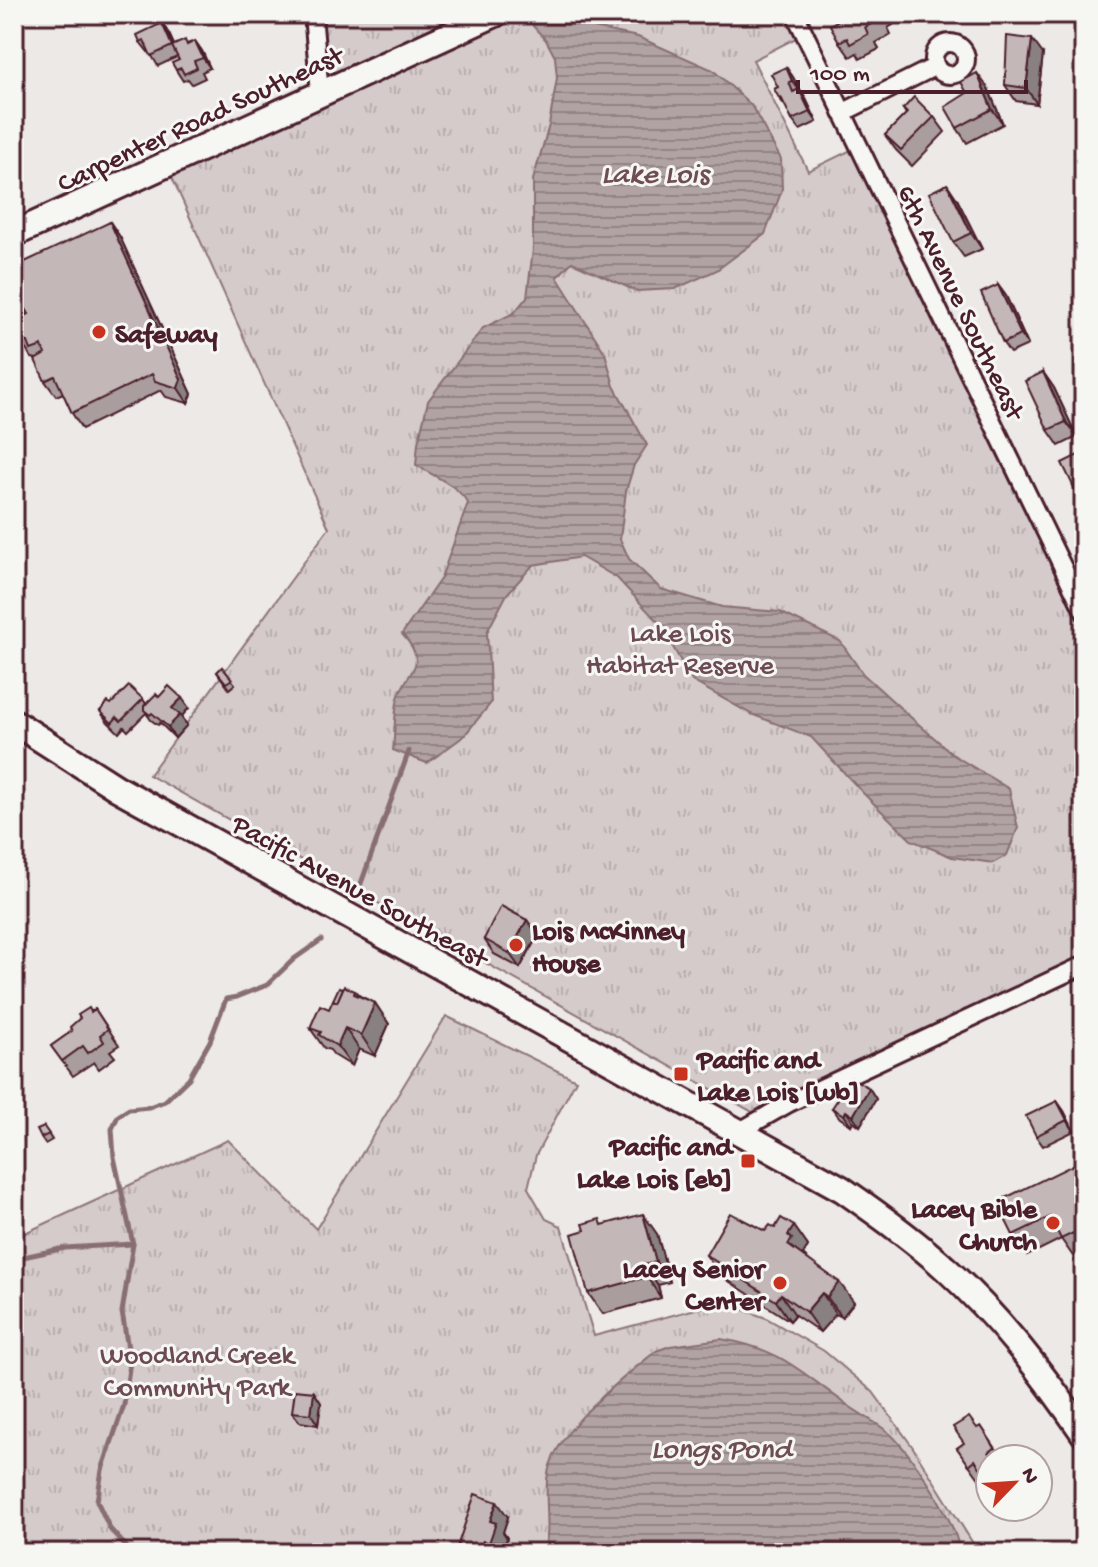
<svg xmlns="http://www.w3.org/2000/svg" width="1098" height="1567" viewBox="0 0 1098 1567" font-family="'Gochi Hand',sans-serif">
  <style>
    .park { fill: url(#park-tufts); stroke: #8f757a; stroke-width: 2 }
    .water { fill: url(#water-rules); stroke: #886e73; stroke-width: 2 }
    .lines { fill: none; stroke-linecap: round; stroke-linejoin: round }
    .stream { stroke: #886e73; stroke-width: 5 }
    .street-casing { stroke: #4a1f2b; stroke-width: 22 }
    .secondary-casing { stroke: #4a1f2b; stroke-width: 30 }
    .street { stroke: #f6f6f2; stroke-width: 16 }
    .secondary { stroke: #f6f6f2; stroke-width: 24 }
    .wall { fill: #a99d9d; stroke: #4a1f2b; stroke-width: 2 }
    .shaded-wall { fill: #898080; stroke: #4a1f2b; stroke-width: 2 }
    .building { fill: #c4b7b7; stroke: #4a1f2b; stroke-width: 2 }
    .poi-dot { fill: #c8321e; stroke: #f6f6f2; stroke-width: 3 }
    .labels { text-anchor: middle; stroke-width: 6; stroke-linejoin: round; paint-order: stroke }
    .street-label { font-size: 28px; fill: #4a1f2b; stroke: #f6f6f2 }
    .poi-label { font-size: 28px; font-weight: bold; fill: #4a1f2b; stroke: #f6f6f2; text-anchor: start }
    .park-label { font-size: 28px; fill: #6c4a53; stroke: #f6f6f2 }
    .water-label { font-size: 30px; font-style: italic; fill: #6e4d55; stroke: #f6f6f2 }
  </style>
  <defs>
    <pattern id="park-tufts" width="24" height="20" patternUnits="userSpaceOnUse" patternTransform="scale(2)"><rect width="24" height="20" fill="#d4cbca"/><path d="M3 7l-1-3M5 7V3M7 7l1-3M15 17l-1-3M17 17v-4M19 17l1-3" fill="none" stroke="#b8aeae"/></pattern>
    <pattern id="water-rules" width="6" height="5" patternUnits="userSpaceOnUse" patternTransform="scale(2)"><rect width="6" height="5" fill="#b1a2a3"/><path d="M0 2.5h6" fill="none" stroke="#928385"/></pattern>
  </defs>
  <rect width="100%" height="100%" fill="#ece9e6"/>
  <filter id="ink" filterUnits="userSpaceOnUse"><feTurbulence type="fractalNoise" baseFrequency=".0125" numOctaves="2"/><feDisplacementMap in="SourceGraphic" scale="16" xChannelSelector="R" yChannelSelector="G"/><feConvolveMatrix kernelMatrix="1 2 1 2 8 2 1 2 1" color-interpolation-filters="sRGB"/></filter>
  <g filter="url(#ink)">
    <g class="park">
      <polygon points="313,14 789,14 800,36 753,60 808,171 853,149 1084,634 1084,959 758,1115 149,775 329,528 166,164 320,95"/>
      <polygon points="446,1016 576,1080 536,1155 528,1188 546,1219 561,1226 594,1336 722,1302 766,1318 824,1351 873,1392 912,1446 979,1553 14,1553 14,1238 228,1140 316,1229"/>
    </g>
    <g class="water">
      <path d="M530 14 573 15 594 28 638 37 713 70 751 105 781 159 782 190 765 234 717 270 675 289 636 291 572 262 557 277 605 353 614 386 647 445 634 465 626 491 620 539 629 559 661 589 722 607 780 612 840 641 863 674 907 714 955 756 1009 789 1018 828 1007 855 993 863 952 857 911 840 863 793 811 737 751 714 692 681 660 624 617 578 581 557 533 565 507 594 487 632 491 703 464 736 427 763 393 750C395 734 394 713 398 698 407 669 431 666 402 634L441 578 468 503C456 484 435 477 416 465L418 443 428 401 483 328 514 313 527 297 533 249V180L549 125 557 78 555 57 546 40 533 26Z"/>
      <path d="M721 1339C783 1349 800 1372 849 1406 864 1417 886 1427 898 1442 919 1465 957 1524 960 1553H544C551 1528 545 1505 547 1480 550 1433 622 1379 656 1351L670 1346Z"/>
    </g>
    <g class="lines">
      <g class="stream">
        <polyline points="359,889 409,751"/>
        <polyline points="14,1259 65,1248 133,1244"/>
        <polyline points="132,1553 110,1529 97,1501 102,1470 124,1405 130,1361 122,1312 133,1244 114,1157 112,1129 118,1116 129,1109 149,1107 165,1101 189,1078 210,1041 226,999 237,997 267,985 294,959 321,940"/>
      </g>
      <defs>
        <g id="street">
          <polyline points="313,14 320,94"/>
          <polyline points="795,14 1084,611"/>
          <circle cx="950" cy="59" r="16"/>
          <polyline points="842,113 936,66"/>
          <polyline points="740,1131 789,1103 1084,965"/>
        </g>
        <g id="secondary">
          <polyline points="14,234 495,14"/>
          <path d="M14 722 117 788 842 1189C878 1214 913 1239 945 1268 999 1317 1043 1374 1084 1434"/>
        </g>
      </defs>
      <use href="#street" class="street-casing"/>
      <use href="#secondary" class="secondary-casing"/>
      <use href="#street" class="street"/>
      <use href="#secondary" class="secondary"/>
    </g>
    <g class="wall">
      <polygon points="126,14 141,14 130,19"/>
      <polygon points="849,14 886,14 893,25 888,28 891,34 876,43 879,49 860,59 857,53 850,57 839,42"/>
      <polygon points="162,23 169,34 174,45 187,44 195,41 202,51 210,68 202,72 205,78 192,84 188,79 183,81 176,70 179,60 177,57 158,66 149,51 148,52 140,42"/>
      <polygon points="1043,54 1037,104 1016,101 1005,85"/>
      <polygon points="786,67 793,77 799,89 806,99 817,122 800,130 792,120 787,108 779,98 778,87"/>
      <polygon points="988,88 1003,124 967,143 957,128 967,93"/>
      <polygon points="903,109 934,117 945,132 912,166 896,150 885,135 906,114"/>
      <polygon points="947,184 957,199 982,249 964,257 953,242"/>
      <polygon points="110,222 120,237 192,394 188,403 166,397 161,390 82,429 72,413 63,393 56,396 45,381 37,359 32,358 17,337 21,326 14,316 14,288"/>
      <polygon points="998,285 1006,296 1028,345 1010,353 1003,343"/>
      <polygon points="1043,372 1054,388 1077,437 1059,446 1048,430"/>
      <polygon points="222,667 235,684 229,689 217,672"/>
      <polygon points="159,697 189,708 181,717 187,725 175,738 160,723 158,725 151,720 146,713 128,731 124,727 119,733 107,721 100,711 111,704 143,699 146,704"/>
      <polygon points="527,920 538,935 520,968 494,954 484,939"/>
      <polygon points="355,991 360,996 375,1003 389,1024 375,1056 359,1049 352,1066 334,1055 330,1050 324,1048 310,1028 329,1009"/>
      <polygon points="95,1009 119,1045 110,1051 115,1057 99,1069 94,1062 73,1076 51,1046 72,1031"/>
      <polygon points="869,1088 876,1099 860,1126 853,1121 851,1125 840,1118 832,1108"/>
      <polygon points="1057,1101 1064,1111 1074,1131 1043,1146 1036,1136"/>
      <polygon points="44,1127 52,1140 45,1144 41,1138"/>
      <polygon points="1077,1163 1084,1174 1084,1255 1075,1259 1061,1239 1027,1256 1013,1235 1009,1207"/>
      <polygon points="604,1225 657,1234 670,1282 658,1285 661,1298 603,1314 588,1293"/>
      <polygon points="794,1226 808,1246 803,1254 805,1257 854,1302 842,1317 836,1314 820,1332 795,1315 790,1321 721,1276 706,1255 765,1231 775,1228"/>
      <polygon points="314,1392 321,1403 318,1425 300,1422 292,1412"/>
      <polygon points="981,1426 1003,1459 990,1459 990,1482 986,1476 980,1480 957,1448 964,1443"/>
      <polygon points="508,1517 503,1532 507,1538 502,1553 454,1553"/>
    </g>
    <g class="shaded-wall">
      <polygon points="162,23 169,34 179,56 172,46"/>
      <polygon points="1032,39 1043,54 1037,104 1026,88"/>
      <polygon points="195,41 202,51 210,68 203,58"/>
      <polygon points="786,67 793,77 800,91 792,81"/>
      <polygon points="977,73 988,88 1003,124 992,109"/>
      <polygon points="799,89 806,99 817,122 810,112"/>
      <polygon points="947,184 957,199 982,249 971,233"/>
      <polygon points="110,222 120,237 192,394 188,403 178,388"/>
      <polygon points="998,285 1006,296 1028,345 1021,335"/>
      <polygon points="1043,372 1054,388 1077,437 1066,422"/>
      <polygon points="182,698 189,708 181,717 187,725 175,738 168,727 172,708"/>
      <polygon points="527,920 538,935 520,968 509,953"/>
      <polygon points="375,1003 389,1024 375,1056 361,1035"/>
      <polygon points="345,1028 359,1049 352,1066 337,1046"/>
      <polygon points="869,1088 876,1099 860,1126 853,1116"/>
      <polygon points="1057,1101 1064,1111 1074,1131 1067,1120"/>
      <polygon points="846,1111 853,1121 851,1125 844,1115"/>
      <polygon points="643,1214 657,1234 670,1282 656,1262"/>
      <polygon points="794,1226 808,1246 803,1254 806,1259 788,1245 788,1235"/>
      <polygon points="644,1265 658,1285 661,1298 647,1277"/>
      <polygon points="839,1282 854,1302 842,1317 827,1297"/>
      <polygon points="822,1293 836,1314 820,1332 806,1312"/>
      <polygon points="781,1294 795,1315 790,1321 776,1301"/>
      <polygon points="314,1392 321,1403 318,1425 311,1414"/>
      <polygon points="497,1502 508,1517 503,1532 507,1538 502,1553 496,1553 489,1543 490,1521"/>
      <polygon points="483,1541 491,1553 478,1553"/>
    </g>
    <g class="building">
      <polygon points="849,14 878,14 881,19 865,27 868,34 850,44 847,38 839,42 830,25"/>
      <polygon points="162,23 172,46 151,56 144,40 140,42 137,35"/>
      <polygon points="1007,36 1032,39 1026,88 1005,85"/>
      <polygon points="185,40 187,45 195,41 203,58 194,61 197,68 184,74 181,68 176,70 172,63 179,60 172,46"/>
      <polygon points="786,67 792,81 789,82 793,92 799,89 810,112 792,120 781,97 779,98 774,89 778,87 771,74"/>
      <polygon points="977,73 992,109 957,128 945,107 967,93 961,82"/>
      <polygon points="914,97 934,117 901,150 885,135 907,113 903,109"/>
      <polygon points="947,184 971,233 953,242 929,193"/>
      <polygon points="110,222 181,379 178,388 155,381 152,374 72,413 55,376 45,381 35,360 45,354 42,346 31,350 28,342 21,342 17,337 16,329 21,325 18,319 29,314 26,309 14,313 14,288 16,287 14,282 14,267"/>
      <polygon points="998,285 1021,335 1003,343 981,293"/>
      <polygon points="1043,372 1066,422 1048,430 1025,381"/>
      <polygon points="1084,452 1084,508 1062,463"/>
      <polygon points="222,667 232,679 226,683 217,672"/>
      <polygon points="129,686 143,699 121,721 117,717 112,723 100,711 108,702 111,704"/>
      <polygon points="169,686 182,698 172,708 180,715 168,727 152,713 150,715 144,710 144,706 156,694 159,697"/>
      <polygon points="501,906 527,920 509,953 484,939"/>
      <polygon points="344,986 355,991 354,994 375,1003 361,1035 345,1028 337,1046 319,1035 321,1032 310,1028 320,1005 329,1009 333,1000 337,1002"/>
      <polygon points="339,987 343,988 337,1002 333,1000"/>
      <polygon points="89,1008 91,1012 95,1009 108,1029 100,1035 104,1042 88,1053 83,1046 62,1061 51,1046 72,1031 70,1027 80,1018 78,1015"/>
      <polygon points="852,1078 869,1088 853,1116 846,1111 844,1115 832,1108"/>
      <polygon points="1057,1101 1067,1120 1036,1136 1026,1116"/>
      <polygon points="44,1127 49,1134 41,1138 37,1130"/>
      <polygon points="1077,1163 1084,1179 1084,1228 1061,1239 1050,1217 1013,1235 1001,1211 1009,1207 1005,1198"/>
      <polygon points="730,1213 765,1231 770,1225 775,1228 781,1218 794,1226 788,1235 792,1239 788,1245 839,1282 827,1297 822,1293 806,1312 781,1294 776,1301 706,1255"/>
      <polygon points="643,1214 656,1262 644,1265 647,1277 588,1293 572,1234 585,1230 583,1224 600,1219 602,1225"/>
      <polygon points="295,1390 314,1392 311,1414 292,1412"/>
      <polygon points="969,1417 977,1428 981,1426 995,1448 989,1452 994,1459 990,1459 990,1464 981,1469 975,1460 969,1465 957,1448 964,1443 953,1427"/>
      <polygon points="475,1494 497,1502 490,1521 496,1523 489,1543 483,1541 478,1553 455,1553"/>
    </g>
  </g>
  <g class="poi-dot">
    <circle cx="99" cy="332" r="8"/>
    <circle cx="516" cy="945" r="8"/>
    <rect x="673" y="1066" width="16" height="16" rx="4"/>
    <rect x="740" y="1153" width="16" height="16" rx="4"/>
    <circle cx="1053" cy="1223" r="8"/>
    <circle cx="780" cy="1283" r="8"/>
  </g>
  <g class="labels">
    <g class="street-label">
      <text transform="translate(199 117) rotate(-25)" y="10">Carpenter Road Southeast</text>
      <text transform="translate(963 301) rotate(64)" y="10">6th Avenue Southeast</text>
      <text transform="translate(361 889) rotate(29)" y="10">Pacific Avenue Southeast</text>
    </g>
    <g class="poi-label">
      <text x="115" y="342">Safeway</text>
      <text x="532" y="939">Lois McKinney<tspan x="532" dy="32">House</tspan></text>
      <text x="697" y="1068">Pacific and<tspan x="697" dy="32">Lake Lois [wb]</tspan></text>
      <text x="732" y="1155" text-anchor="end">Pacific and<tspan x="732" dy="32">Lake Lois [eb]</tspan></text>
      <text x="1037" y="1217" text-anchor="end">Lacey Bible<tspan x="1037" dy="32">Church</tspan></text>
      <text x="764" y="1277" text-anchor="end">Lacey Senior<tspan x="764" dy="32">Center</tspan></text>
    </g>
    <g class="park-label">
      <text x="680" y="641">Lake Lois<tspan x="680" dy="32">Habitat Reserve</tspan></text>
      <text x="197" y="1363">Woodland Creek<tspan x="197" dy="32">Community Park</tspan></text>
    </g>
    <g class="water-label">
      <text x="655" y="182">Lake Lois</text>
      <text x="721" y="1457">Longs Pond</text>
    </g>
  </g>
  <rect width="1098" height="1567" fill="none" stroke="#f6f6f2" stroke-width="48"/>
  <rect x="24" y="24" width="1050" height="1519" fill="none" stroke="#4a1f2b" stroke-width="3" filter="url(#ink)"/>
  <g transform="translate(1014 1483) rotate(65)"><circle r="38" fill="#f6f6f2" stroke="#b1a0a2" stroke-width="2"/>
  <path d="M0-6L14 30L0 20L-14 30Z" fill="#c8321e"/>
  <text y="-12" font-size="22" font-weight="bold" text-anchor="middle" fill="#4a1f2b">N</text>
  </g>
  <path d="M798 80v12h228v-12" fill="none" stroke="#4a1f2b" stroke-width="4"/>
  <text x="810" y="80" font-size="24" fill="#4a1f2b" stroke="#f6f6f2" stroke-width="6" paint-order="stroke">100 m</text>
</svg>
